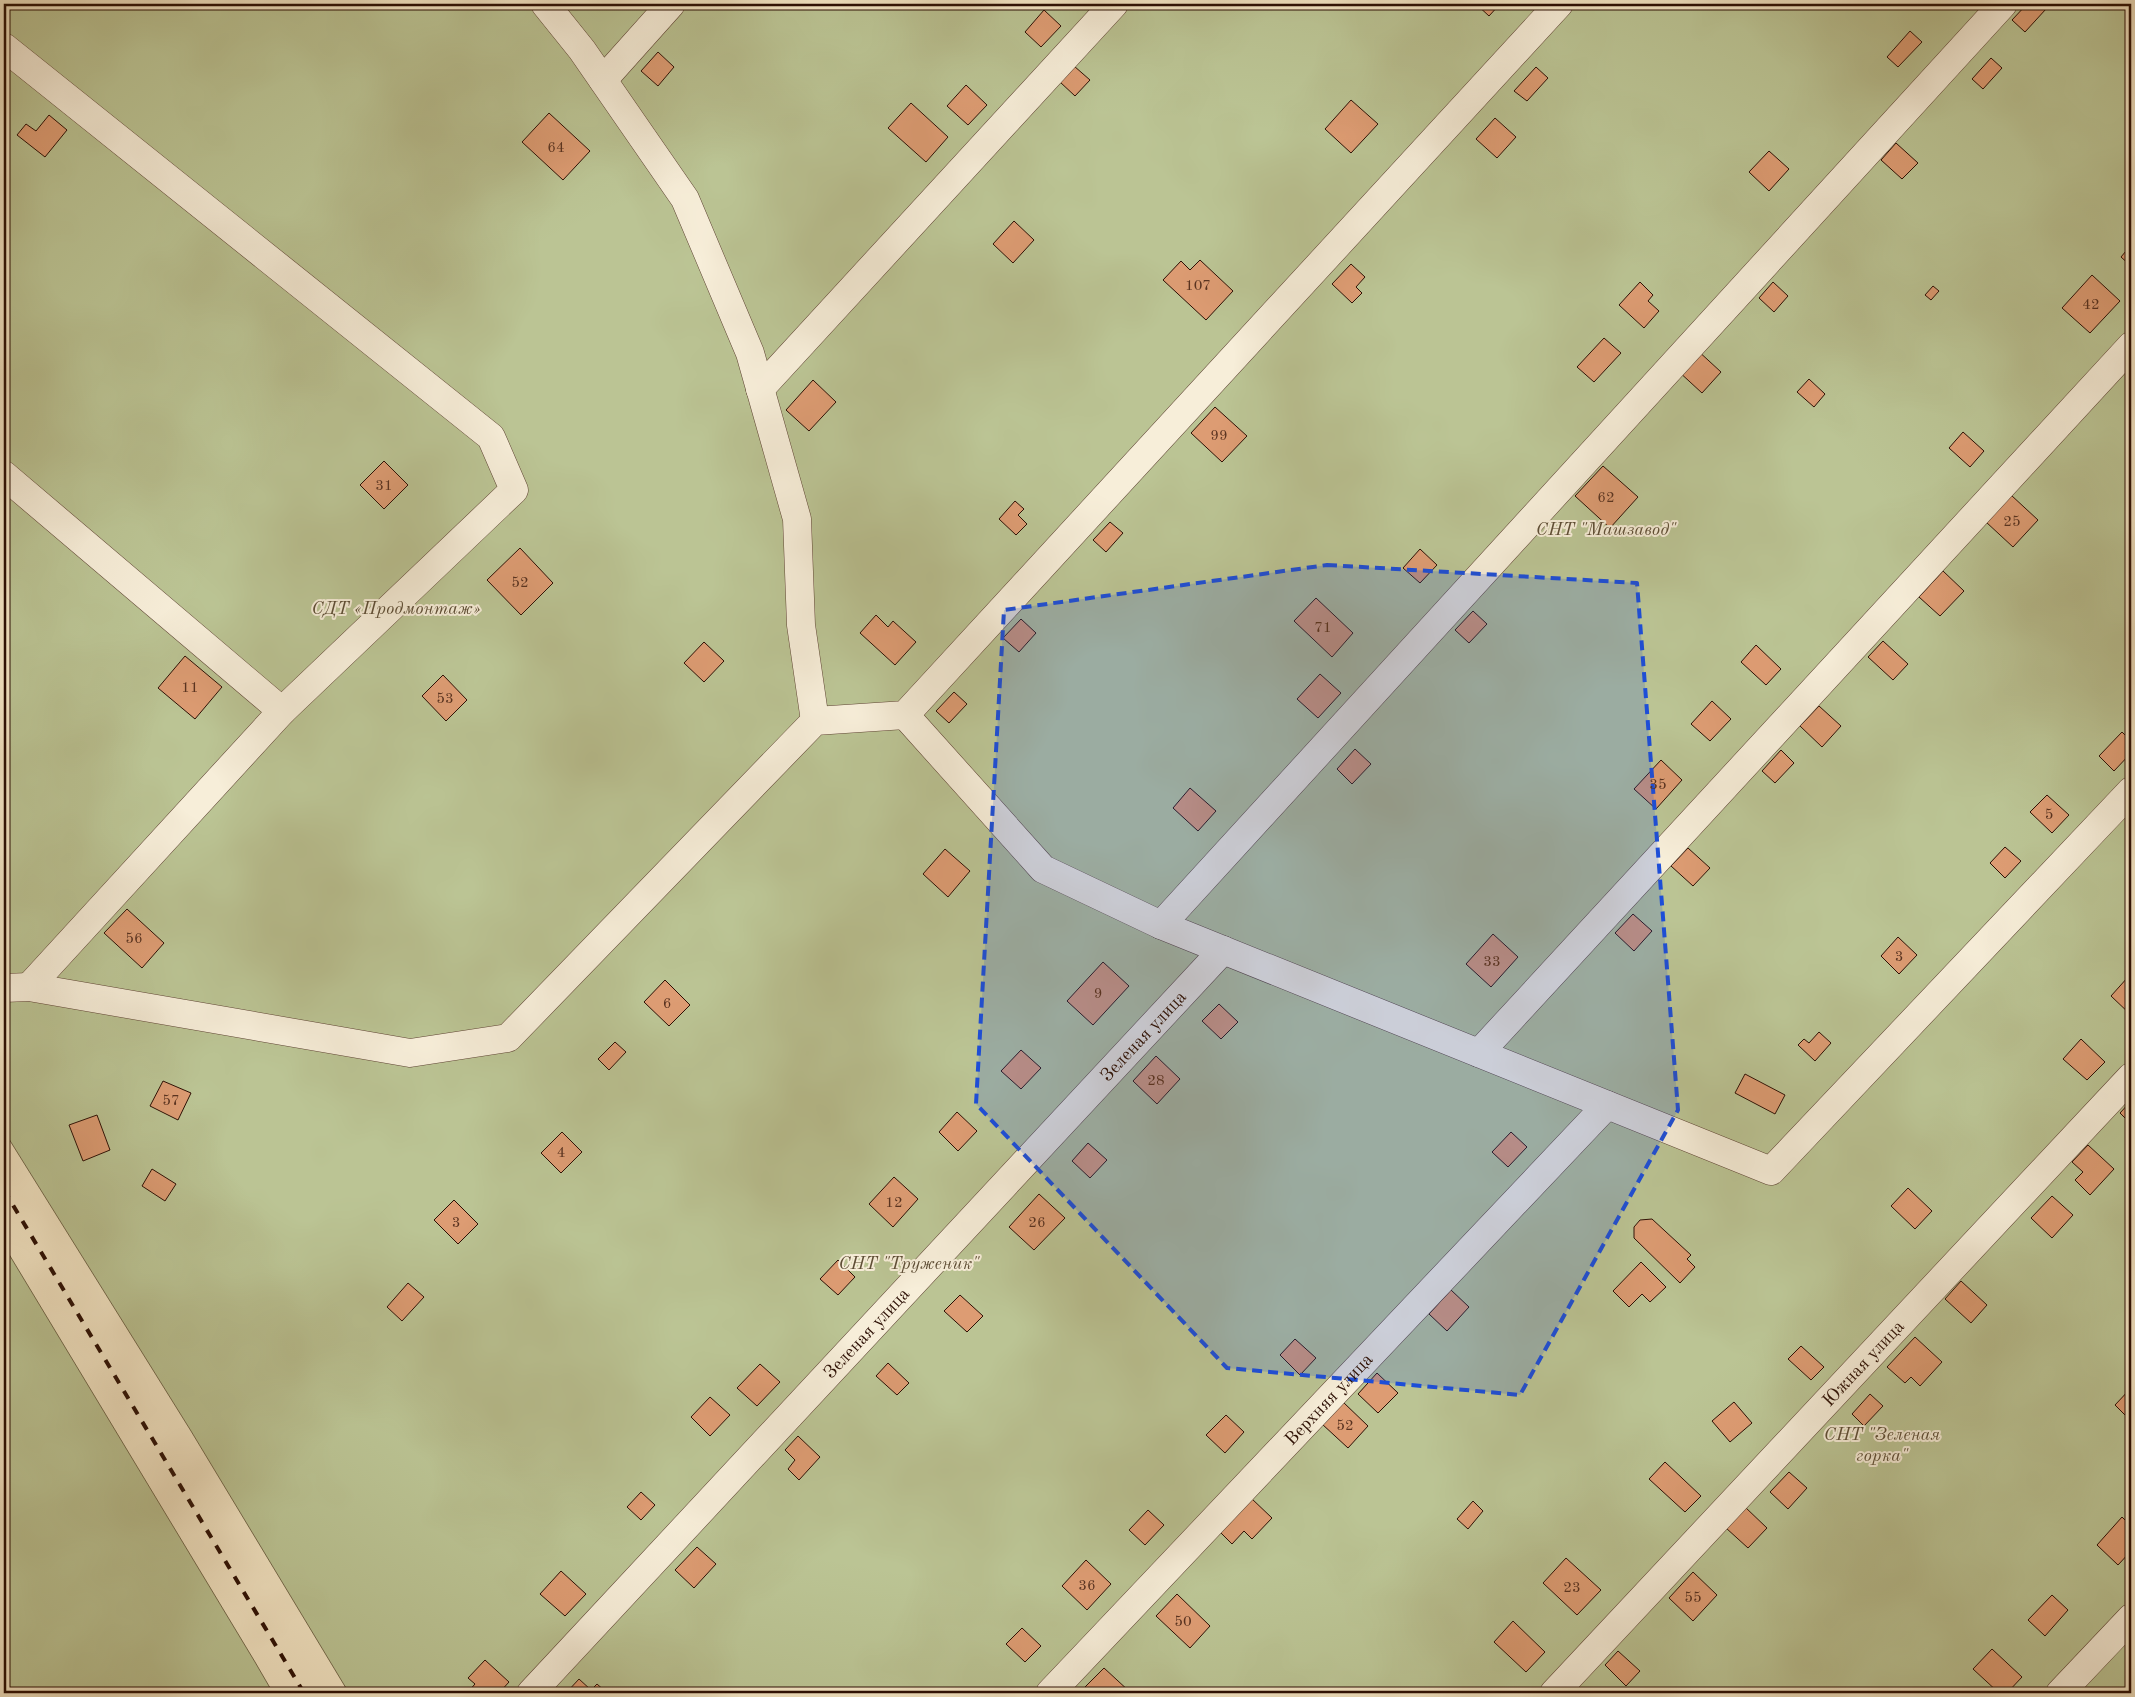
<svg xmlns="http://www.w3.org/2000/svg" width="2135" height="1697" viewBox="0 0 2135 1697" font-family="'Old Standard TT',serif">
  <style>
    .green { fill: #bbc494; stroke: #746a4c }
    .building { fill: #dd9c73; stroke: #2c0f04 }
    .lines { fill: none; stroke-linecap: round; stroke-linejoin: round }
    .minor-casing { stroke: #5e4434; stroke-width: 29 }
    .minor { stroke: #f7eed9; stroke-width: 28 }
    .rail { stroke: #2c0f04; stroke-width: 4; stroke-dasharray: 9 9; stroke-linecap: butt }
    .marked { fill: #1d4ed8; fill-opacity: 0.2; stroke: #1d4ed8; stroke-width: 4; stroke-dasharray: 10 6; stroke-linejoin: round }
    .labels { text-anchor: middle; stroke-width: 4; stroke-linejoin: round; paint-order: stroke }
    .number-label { font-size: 15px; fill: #583220 }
    .park-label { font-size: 18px; font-style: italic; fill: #5e4e36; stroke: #f7eed9 }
    .street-label { font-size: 18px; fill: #2c0f04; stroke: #f7eed9 }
  </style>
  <rect width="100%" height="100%" fill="#f3e5c4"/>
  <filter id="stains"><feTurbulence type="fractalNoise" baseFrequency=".004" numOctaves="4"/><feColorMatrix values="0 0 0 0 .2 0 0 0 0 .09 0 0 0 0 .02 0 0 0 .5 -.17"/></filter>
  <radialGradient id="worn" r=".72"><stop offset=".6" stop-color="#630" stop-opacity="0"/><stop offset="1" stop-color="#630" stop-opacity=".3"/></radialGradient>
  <g class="green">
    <polygon points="4,4 2131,4 2131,1693 349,1693 191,1431 4,1131"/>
    <polygon points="4,1246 255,1662 273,1693 4,1693"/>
  </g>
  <g class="building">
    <polygon points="1476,4 1500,4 1489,16"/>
    <polygon points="2027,4 2041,4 2046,9 2025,32 2012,20"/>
    <polygon points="1044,10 1061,26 1041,47 1025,32"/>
    <polygon points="1910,31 1922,42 1898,67 1887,57"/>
    <polygon points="658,52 674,67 658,86 641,71"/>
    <polygon points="1991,58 2002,68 1983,89 1972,79"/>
    <polygon points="1074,66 1090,80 1075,96 1060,82"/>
    <polygon points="1536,67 1548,78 1527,101 1514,91"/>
    <polygon points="966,85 987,105 968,125 947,106"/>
    <polygon points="1351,100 1378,124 1351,153 1325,129"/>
    <polygon points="911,103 948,137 926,162 888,128"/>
    <polygon points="549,113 590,151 563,180 522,142"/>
    <polygon points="49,115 67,130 45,157 17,135 26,124 36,131"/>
    <polygon points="1495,118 1516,137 1497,158 1476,139"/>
    <polygon points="1896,143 1918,163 1902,179 1881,160"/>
    <polygon points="1769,151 1789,169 1769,191 1749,172"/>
    <polygon points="1014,221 1034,240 1013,263 993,244"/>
    <polygon points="2131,245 2131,266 2121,257"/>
    <polygon points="1200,260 1233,291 1206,320 1163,280 1181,261 1190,270"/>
    <polygon points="1351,264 1365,277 1356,287 1362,293 1352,303 1332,284"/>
    <polygon points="2092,275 2120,301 2090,333 2062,308"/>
    <polygon points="1640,282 1653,295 1648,301 1659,311 1644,328 1619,305"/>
    <polygon points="1773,282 1788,296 1774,312 1759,298"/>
    <polygon points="1933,286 1939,291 1931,300 1925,295"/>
    <polygon points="1604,338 1621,353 1594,382 1577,367"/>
    <polygon points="1696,349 1721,372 1702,393 1677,370"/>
    <polygon points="1809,379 1825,394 1814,407 1797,392"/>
    <polygon points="813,380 836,402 809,431 786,410"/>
    <polygon points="1215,407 1247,436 1222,462 1191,433"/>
    <polygon points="1963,432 1984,451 1970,467 1949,448"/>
    <polygon points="384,461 408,485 384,509 360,485"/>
    <polygon points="1603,466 1638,497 1610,528 1575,496"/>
    <polygon points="2011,495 2038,520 2013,547 1986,522"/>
    <polygon points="1015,501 1024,509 1018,515 1027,524 1016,535 999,519"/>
    <polygon points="1110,522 1123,533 1106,552 1093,540"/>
    <polygon points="520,548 553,583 521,615 487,580"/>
    <polygon points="1420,549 1437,565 1420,583 1403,568"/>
    <polygon points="1943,571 1964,591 1940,616 1919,597"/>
    <polygon points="1316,598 1353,633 1332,657 1294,621"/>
    <polygon points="1473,611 1487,624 1469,643 1455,630"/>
    <polygon points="876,615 888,627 893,621 916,642 895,665 860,633"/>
    <polygon points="1021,619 1036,633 1019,652 1003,638"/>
    <polygon points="1883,641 1908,664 1893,680 1868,657"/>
    <polygon points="704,642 724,661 704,682 684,663"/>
    <polygon points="1756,645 1781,669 1766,685 1741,662"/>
    <polygon points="185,656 222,687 195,719 158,688"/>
    <polygon points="1320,674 1341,693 1318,718 1297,699"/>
    <polygon points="443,675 467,700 446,721 422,696"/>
    <polygon points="954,692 967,704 949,723 936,711"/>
    <polygon points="1712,701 1731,719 1710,741 1691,724"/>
    <polygon points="1819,706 1841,726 1822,747 1800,726"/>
    <polygon points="2122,732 2131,741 2131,753 2114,771 2099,756"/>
    <polygon points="1355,749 1371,764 1352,784 1337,769"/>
    <polygon points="1781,750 1794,763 1775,783 1762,771"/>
    <polygon points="1661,760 1682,780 1656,809 1634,789"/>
    <polygon points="1190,788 1216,811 1198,831 1173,808"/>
    <polygon points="2047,795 2069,815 2052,833 2030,812"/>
    <polygon points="2005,847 2021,861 2005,878 1990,863"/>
    <polygon points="1688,848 1710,868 1693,886 1671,866"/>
    <polygon points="945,849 970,871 948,897 923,874"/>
    <polygon points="127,909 164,943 142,968 104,933"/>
    <polygon points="1633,914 1652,931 1634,951 1615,933"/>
    <polygon points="1493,934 1518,957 1491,987 1466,964"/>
    <polygon points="1898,937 1917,955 1899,974 1881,956"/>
    <polygon points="1103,962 1129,986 1093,1025 1067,1001"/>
    <polygon points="2128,977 2131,980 2131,1015 2111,996"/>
    <polygon points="665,980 690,1005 669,1026 644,1002"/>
    <polygon points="1219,1004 1238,1022 1221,1039 1202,1021"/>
    <polygon points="1819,1032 1831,1043 1815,1061 1798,1045 1804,1039 1809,1043"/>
    <polygon points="2081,1039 2105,1062 2087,1080 2063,1059"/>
    <polygon points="615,1042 626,1052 609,1070 598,1059"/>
    <polygon points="1021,1050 1041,1068 1021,1089 1001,1071"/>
    <polygon points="1156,1056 1180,1079 1157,1104 1133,1081"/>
    <polygon points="1745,1074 1785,1095 1775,1114 1735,1093"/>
    <polygon points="163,1081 191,1093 178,1120 150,1106"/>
    <polygon points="2131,1101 2131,1124 2120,1113"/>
    <polygon points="957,1112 977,1131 958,1151 939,1132"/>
    <polygon points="97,1115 110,1150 83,1161 69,1125"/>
    <polygon points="562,1132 582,1152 561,1173 541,1153"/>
    <polygon points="1511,1132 1527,1147 1508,1167 1492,1152"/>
    <polygon points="1088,1143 1107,1160 1090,1178 1072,1161"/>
    <polygon points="2088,1145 2114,1169 2090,1195 2075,1180 2083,1172 2072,1162"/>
    <polygon points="152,1169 176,1184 165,1201 142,1186"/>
    <polygon points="894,1177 918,1199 893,1227 869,1204"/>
    <polygon points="1908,1188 1932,1211 1915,1229 1891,1206"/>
    <polygon points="1039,1194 1065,1218 1034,1250 1009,1227"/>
    <polygon points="2052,1196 2073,1215 2052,1238 2031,1218"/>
    <polygon points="454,1200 478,1224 458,1244 434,1220"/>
    <polygon points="1652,1219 1691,1255 1687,1259 1695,1267 1680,1283 1634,1238 1634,1227 1640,1220"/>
    <polygon points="838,1260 855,1277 838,1295 820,1279"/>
    <polygon points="1641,1262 1666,1287 1650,1302 1642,1294 1629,1307 1613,1291"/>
    <polygon points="1961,1281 1987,1305 1971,1323 1945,1299"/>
    <polygon points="408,1283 424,1297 402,1321 387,1307"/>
    <polygon points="1451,1290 1469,1307 1447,1331 1429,1314"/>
    <polygon points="960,1295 983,1316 967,1332 944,1311"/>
    <polygon points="1915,1337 1942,1362 1920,1386 1911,1377 1905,1383 1887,1367"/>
    <polygon points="1295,1339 1316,1358 1300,1375 1280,1355"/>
    <polygon points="1801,1346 1824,1367 1811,1380 1788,1359"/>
    <polygon points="888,1363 909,1383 897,1395 876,1376"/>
    <polygon points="760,1364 780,1382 757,1406 737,1388"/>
    <polygon points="1377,1373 1398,1393 1378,1413 1358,1394"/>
    <polygon points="2131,1388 2131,1421 2115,1405"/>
    <polygon points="1870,1394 1883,1406 1864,1426 1852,1414"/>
    <polygon points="710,1397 730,1415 710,1436 691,1417"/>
    <polygon points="1343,1402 1368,1426 1348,1448 1322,1424"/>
    <polygon points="1734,1402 1752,1423 1730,1442 1712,1421"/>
    <polygon points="1226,1415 1244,1432 1225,1453 1206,1435"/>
    <polygon points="798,1436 820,1457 799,1480 788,1469 795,1460 785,1450"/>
    <polygon points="1665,1462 1701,1496 1685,1512 1649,1479"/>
    <polygon points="1789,1472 1807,1488 1788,1509 1770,1492"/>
    <polygon points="641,1492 655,1505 641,1520 627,1507"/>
    <polygon points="1251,1498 1272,1518 1252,1539 1244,1531 1232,1544 1220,1532"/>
    <polygon points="1473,1501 1483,1511 1468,1529 1457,1519"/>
    <polygon points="1745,1507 1767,1528 1748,1548 1726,1528"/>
    <polygon points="1148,1510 1164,1525 1145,1545 1129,1530"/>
    <polygon points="2122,1517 2131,1526 2131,1551 2118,1565 2097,1545"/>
    <polygon points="697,1547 716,1564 694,1588 675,1570"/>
    <polygon points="1566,1558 1601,1590 1577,1615 1543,1583"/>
    <polygon points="1086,1560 1111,1584 1087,1610 1062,1586"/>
    <polygon points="561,1571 586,1594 565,1616 540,1594"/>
    <polygon points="1693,1572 1717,1595 1693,1621 1669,1598"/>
    <polygon points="1177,1594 1210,1626 1190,1648 1156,1616"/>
    <polygon points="2052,1595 2068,1610 2045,1636 2028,1620"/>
    <polygon points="1513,1621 1545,1652 1526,1672 1494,1642"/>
    <polygon points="1022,1628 1041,1646 1025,1662 1006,1644"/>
    <polygon points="1992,1649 2022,1677 2007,1693 1999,1693 1973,1669"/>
    <polygon points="1618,1651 1640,1671 1626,1686 1605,1665"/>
    <polygon points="485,1660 509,1682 499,1693 467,1693 475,1684 468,1678"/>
    <polygon points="1104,1668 1130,1692 1128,1693 1084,1693 1081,1691"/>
    <polygon points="579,1679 591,1690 597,1684 606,1692 604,1693 566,1693"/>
  </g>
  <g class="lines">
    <defs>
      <g id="minor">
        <polyline points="545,4 582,50 685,199 750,353 797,519 801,625 815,721"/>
        <polyline points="4,47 491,437 514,490 282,711 29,987"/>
        <polyline points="603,80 671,4"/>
        <polyline points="760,389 1114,4"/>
        <polyline points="4,475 282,711"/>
        <polyline points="905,715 1043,869 1161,925 1771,1171 2131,791"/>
        <polyline points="1161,925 2003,4"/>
        <polyline points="4,988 29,987 410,1053 508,1038 815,721 905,715 1559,4"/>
        <polyline points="1479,1053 2131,346"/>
        <path id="s1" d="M531 1693 1223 950"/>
        <path id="s2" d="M1050 1693 1607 1105"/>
        <path id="s3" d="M1554 1693 2131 1077"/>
        <polyline points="2060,1693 2131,1618"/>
      </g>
    </defs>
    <use href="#minor" class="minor-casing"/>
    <use href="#minor" class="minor"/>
    <polyline class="rail" points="4,1190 304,1693"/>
  </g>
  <path class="marked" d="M1327 565 1637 583 1678 1110 1520 1395 1227 1368 976 1104 1004 610Z"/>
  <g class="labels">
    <g class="number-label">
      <text x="556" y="152">64</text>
      <text x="1198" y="290">107</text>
      <text x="2091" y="309">42</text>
      <text x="1219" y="440">99</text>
      <text x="384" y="490">31</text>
      <text x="1606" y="502">62</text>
      <text x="2012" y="526">25</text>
      <text x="520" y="587">52</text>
      <text x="1323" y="632">71</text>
      <text x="190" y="692">11</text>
      <text x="445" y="703">53</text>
      <text x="1658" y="789">35</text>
      <text x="2049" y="819">5</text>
      <text x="134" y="943">56</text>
      <text x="1899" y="961">3</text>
      <text x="1492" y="966">33</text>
      <text x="1098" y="998">9</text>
      <text x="667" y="1008">6</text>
      <text x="1156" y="1085">28</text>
      <text x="171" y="1105">57</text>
      <text x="561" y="1157">4</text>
      <text x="894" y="1207">12</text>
      <text x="456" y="1227">3</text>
      <text x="1037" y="1227">26</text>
      <text x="1345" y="1430">52</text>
      <text x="1087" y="1590">36</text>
      <text x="1572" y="1592">23</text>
      <text x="1693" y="1602">55</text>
      <text x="1183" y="1626">50</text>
    </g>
    <g class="park-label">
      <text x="1606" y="535">СНТ "Машзавод"</text>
      <text x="396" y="614">СДТ «Продмонтаж»</text>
      <text x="909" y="1269">СНТ "Труженик"</text>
      <text x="1882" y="1440">СНТ "Зеленая<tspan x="1882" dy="21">горка"</tspan></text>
    </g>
    <g class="street-label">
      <text dy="6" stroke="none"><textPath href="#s1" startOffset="898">Зеленая улица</textPath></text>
      <text dy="6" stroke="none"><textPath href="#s1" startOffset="492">Зеленая улица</textPath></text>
      <text dy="6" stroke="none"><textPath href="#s3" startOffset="452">Южная улица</textPath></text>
      <text dy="6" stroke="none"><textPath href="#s2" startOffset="405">Верхняя улица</textPath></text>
    </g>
  </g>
  <rect width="2135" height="1697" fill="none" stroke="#f3e5c4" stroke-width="20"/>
  <rect x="5" y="5" width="2125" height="1687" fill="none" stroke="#2c0f04" stroke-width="2.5"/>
  <rect x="10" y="10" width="2115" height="1677" fill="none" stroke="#2c0f04"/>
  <rect width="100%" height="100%" filter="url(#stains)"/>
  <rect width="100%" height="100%" fill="url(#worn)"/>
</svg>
